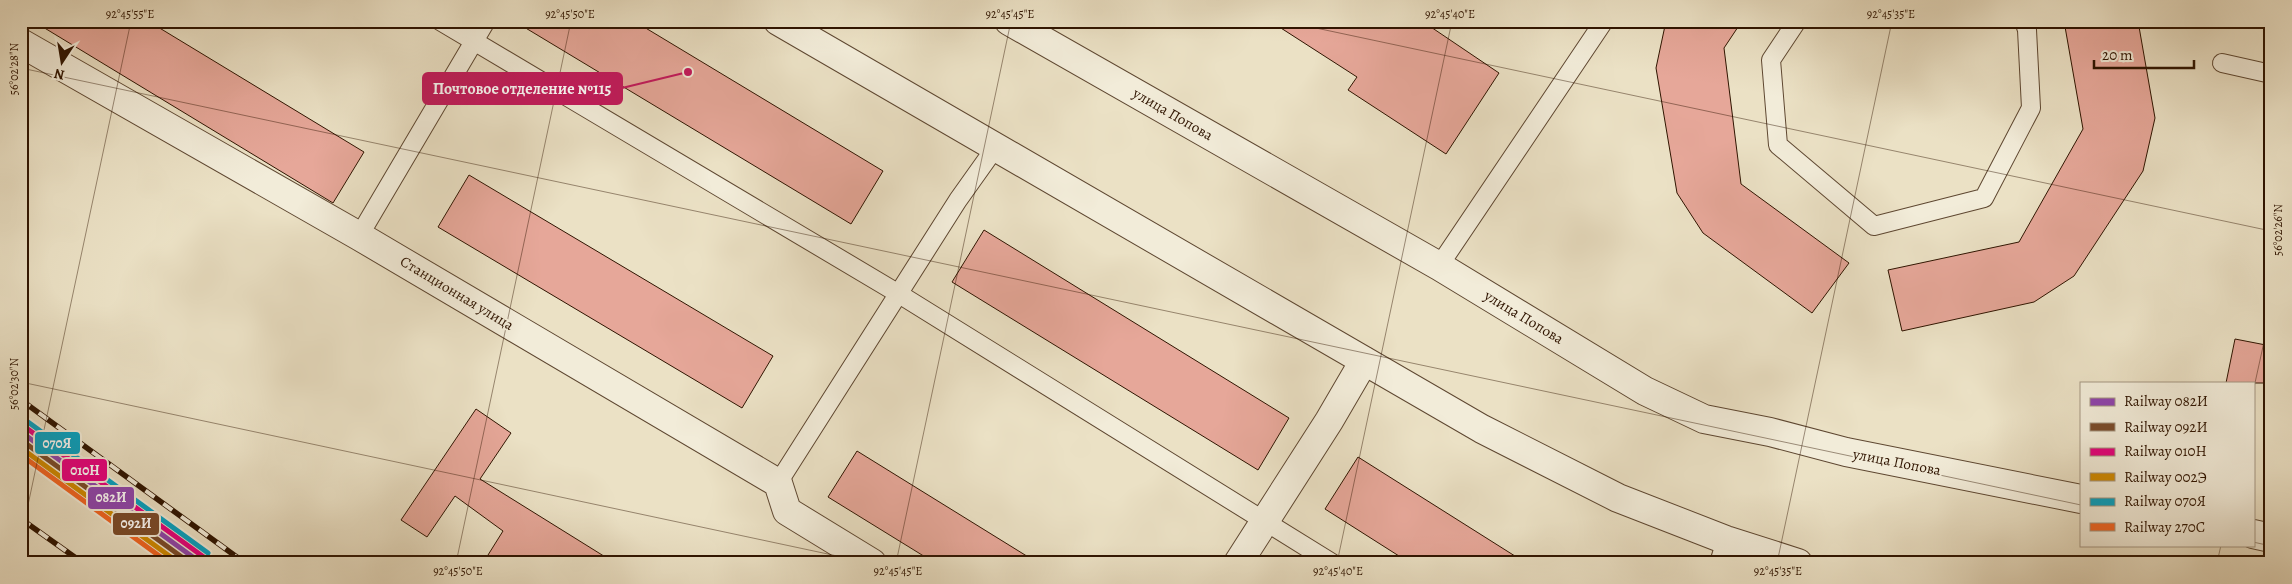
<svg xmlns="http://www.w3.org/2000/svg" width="2292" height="584" viewBox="0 0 2292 584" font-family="Alegreya,serif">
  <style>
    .building { fill: #e6a799; stroke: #2f1400 }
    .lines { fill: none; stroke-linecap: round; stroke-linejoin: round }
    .service-casing { stroke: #5e4731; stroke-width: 20 }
    .minor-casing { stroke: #5e4731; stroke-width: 30 }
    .tertiary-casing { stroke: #5e4731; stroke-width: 30 }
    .service { stroke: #f2ecd9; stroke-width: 18 }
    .minor { stroke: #f2ecd9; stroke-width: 28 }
    .tertiary { stroke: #f2ecd9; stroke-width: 28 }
    .rail-casing { stroke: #2f1400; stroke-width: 5.5 }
    .rail { stroke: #f2ecd9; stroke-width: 4; stroke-dasharray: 11; stroke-linecap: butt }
    .rail-1-casing { stroke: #f2ecd9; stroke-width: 9 }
    .rail-2-casing { stroke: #f2ecd9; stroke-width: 9 }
    .rail-3-casing { stroke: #f2ecd9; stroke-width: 9 }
    .rail-4-casing { stroke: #f2ecd9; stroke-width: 9 }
    .rail-5-casing { stroke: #f2ecd9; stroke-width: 9 }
    .rail-6-casing { stroke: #f2ecd9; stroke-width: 9 }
    .rail-1 { stroke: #8e44ad; stroke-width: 5 }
    .rail-2 { stroke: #7a4b2a; stroke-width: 5 }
    .rail-3 { stroke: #e5007d; stroke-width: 5 }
    .rail-4 { stroke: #cf8900; stroke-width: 5 }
    .rail-5 { stroke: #02a2c4; stroke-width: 5 }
    .rail-6 { stroke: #f26522; stroke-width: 5 }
    .ticks { fill: none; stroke: #2f1400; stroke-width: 1; stroke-opacity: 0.45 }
    .labels { text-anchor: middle; stroke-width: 4; stroke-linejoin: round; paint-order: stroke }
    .street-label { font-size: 15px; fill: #2f1400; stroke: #f2ecd9 }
    .leader { fill: none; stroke: #c2185b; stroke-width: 2 }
    .callout-dot { fill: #c2185b; stroke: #f2ecd9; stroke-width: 2 }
    .callout { fill: #c2185b; stroke: #c2185b; stroke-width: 2 }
    .callout-label { font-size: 16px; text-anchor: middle; font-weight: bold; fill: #fff }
    .line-badge { stroke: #f2ecd9; stroke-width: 2 }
    .badge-label { font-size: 14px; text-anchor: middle; font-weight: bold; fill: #fff }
    .neatline { fill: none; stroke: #2f1400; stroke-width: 2 }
    .ticks-label { font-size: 12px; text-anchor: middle; fill: #2f1400 }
  </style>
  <rect width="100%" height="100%" fill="#ebe1c5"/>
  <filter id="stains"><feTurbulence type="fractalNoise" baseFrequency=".004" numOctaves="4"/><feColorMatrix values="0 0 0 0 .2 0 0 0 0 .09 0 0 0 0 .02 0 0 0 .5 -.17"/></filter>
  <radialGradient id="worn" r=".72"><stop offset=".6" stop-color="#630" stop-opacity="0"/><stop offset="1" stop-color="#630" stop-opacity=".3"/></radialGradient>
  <g class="building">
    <polygon points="33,21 148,21 364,152 333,203"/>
    <polygon points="514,21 634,21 883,171 851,224"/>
    <polygon points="1270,21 1422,21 1499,73 1446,154 1348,90 1357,77"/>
    <polygon points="1666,21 1742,21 1724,48 1741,184 1849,263 1812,313 1703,233 1677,193 1656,68"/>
    <polygon points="2064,21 2138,21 2155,118 2143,171 2074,276 2034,302 1902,331 1888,270 2019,242 2083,129"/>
    <polygon points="469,175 773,356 742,408 438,227"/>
    <polygon points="984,230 1289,418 1258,470 952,282"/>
    <polygon points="2235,339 2271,346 2271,383 2226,383"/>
    <polygon points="476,409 511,433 480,479 615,563 483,563 503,531 455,496 427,537 401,520"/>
    <polygon points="857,451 1038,563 935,563 828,497"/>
    <polygon points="1358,457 1526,563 1410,563 1325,509"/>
  </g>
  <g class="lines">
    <defs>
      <g id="service">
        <polyline points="440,21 899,294 1332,563"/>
        <polyline points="1797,21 1771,60 1778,145 1874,226 1984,198 2031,108 2027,30 2024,21"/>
        <polyline points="2222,63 2271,74"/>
        <polyline points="359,236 486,21"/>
        <polyline points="1439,266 1604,21"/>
        <polyline points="778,483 958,200 995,148"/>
        <polyline points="1719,563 1726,540"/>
      </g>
      <g id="minor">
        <polyline points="21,43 359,236 778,483 787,511 872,563"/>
        <polyline points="1238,563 1329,421 1364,361"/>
      </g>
      <g id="tertiary">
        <polyline points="778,21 1482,429 1618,498 1726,540 1798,563"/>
        <polyline points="1009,21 1439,266 1645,391 1704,419 1770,432 1846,452 2081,499"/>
        <polyline points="2253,534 2271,538"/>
      </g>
    </defs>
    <use href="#service" class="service-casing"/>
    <use href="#minor" class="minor-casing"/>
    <use href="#tertiary" class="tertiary-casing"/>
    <use href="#service" class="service"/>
    <use href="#minor" class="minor"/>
    <use href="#tertiary" class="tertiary"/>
    <defs>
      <g id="rail">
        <polyline points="21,400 245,563"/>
        <polyline points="21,519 83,563"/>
      </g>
    </defs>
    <use href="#rail" class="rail-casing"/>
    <use href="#rail" class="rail"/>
    <defs>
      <polyline id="rail-1" points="21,432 201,563"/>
      <polyline id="rail-2" points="21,440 190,563"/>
      <polyline id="rail-3" points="25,427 205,558"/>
      <polyline id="rail-4" points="21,448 179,563"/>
      <polyline id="rail-5" points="28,422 208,553"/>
      <polyline id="rail-6" points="21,455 169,563"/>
    </defs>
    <use href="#rail-1" class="rail-1-casing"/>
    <use href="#rail-2" class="rail-2-casing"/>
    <use href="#rail-3" class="rail-3-casing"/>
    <use href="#rail-4" class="rail-4-casing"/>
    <use href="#rail-5" class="rail-5-casing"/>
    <use href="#rail-6" class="rail-6-casing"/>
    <use href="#rail-1" class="rail-1"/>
    <use href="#rail-2" class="rail-2"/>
    <use href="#rail-3" class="rail-3"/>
    <use href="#rail-4" class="rail-4"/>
    <use href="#rail-5" class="rail-5"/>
    <use href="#rail-6" class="rail-6"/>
  </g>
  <path class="ticks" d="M1283 21 2271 231M21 68 2081 505M21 382 870 563M2253 392 2271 310M21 538 131 21M2253 542 2271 546M456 563 571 21M896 563 1011 21M1337 563 1452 21M1777 563 1892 21M2217 563 2221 545"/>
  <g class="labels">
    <g class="street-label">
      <text transform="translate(1173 114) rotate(30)" y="5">улица Попова</text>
      <text transform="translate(457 293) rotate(31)" y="5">Станционная улица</text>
      <text transform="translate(1524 317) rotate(31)" y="5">улица Попова</text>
      <text transform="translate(1897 462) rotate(11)" y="5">улица Попова</text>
    </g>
  </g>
  <path class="leader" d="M688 72L622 88"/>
  <circle class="callout-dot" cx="688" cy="72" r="5"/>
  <rect class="callout" x="423" y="73" width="199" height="31" rx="5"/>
  <g class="callout-label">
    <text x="522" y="94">Почтовое отделение №115</text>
  </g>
  <g class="line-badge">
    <rect x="34" y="431" width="47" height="24" rx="5" fill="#02a2c4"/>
    <rect x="61" y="458" width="47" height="24" rx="5" fill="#e5007d"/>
    <rect x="87" y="486" width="48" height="24" rx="5" fill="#8e44ad"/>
    <rect x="112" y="512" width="48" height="24" rx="5" fill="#7a4b2a"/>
  </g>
  <g class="badge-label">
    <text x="57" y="448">070Я</text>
    <text x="85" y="475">010Н</text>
    <text x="111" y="502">082И</text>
    <text x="136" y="528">092И</text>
  </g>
  <rect width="2292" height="584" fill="none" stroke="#ebe1c5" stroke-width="55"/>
  <rect x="2080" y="382" width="175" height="165" fill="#f2ecd9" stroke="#a49682"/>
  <rect x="2090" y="398" width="25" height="8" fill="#8e44ad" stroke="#a49682"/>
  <text x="2124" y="406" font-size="15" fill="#2f1400">Railway 082И</text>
  <rect x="2090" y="423" width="25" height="8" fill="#7a4b2a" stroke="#a49682"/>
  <text x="2124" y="432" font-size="15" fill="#2f1400">Railway 092И</text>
  <rect x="2090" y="448" width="25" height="8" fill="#e5007d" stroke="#a49682"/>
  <text x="2124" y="456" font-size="15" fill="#2f1400">Railway 010Н</text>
  <rect x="2090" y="473" width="25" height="8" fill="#cf8900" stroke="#a49682"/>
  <text x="2124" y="482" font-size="15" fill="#2f1400">Railway 002Э</text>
  <rect x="2090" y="498" width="25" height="8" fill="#02a2c4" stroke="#a49682"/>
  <text x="2124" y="506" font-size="15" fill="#2f1400">Railway 070Я</text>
  <rect x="2090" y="523" width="25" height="8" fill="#f26522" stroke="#a49682"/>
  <text x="2124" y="532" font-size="15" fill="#2f1400">Railway 270С</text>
  <g transform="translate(62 62) rotate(192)" stroke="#f2ecd9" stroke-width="4" paint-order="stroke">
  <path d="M0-4L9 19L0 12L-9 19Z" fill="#2f1400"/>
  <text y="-8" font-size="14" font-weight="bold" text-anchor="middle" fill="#2f1400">N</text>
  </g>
  <path d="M2094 60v8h100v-8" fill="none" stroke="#2f1400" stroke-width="2.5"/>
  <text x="2102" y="60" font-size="15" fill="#2f1400" stroke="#f2ecd9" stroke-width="4" paint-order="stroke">20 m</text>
  <rect x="28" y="28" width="2236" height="528" class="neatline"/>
  <g class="ticks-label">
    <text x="130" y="18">92°45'55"E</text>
    <text x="570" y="18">92°45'50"E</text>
    <text x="1010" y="18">92°45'45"E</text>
    <text x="1450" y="18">92°45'40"E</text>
    <text x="1891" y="18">92°45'35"E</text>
    <text transform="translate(14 69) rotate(-90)" y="4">56°02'28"N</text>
    <text transform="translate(2278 230) rotate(-90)" y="4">56°02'26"N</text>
    <text transform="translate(14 384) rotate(-90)" y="4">56°02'30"N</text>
    <text x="458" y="575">92°45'50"E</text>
    <text x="898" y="575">92°45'45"E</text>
    <text x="1338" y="575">92°45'40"E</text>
    <text x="1778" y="575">92°45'35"E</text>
  </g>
  <rect width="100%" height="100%" filter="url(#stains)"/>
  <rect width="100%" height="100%" fill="url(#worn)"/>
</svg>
